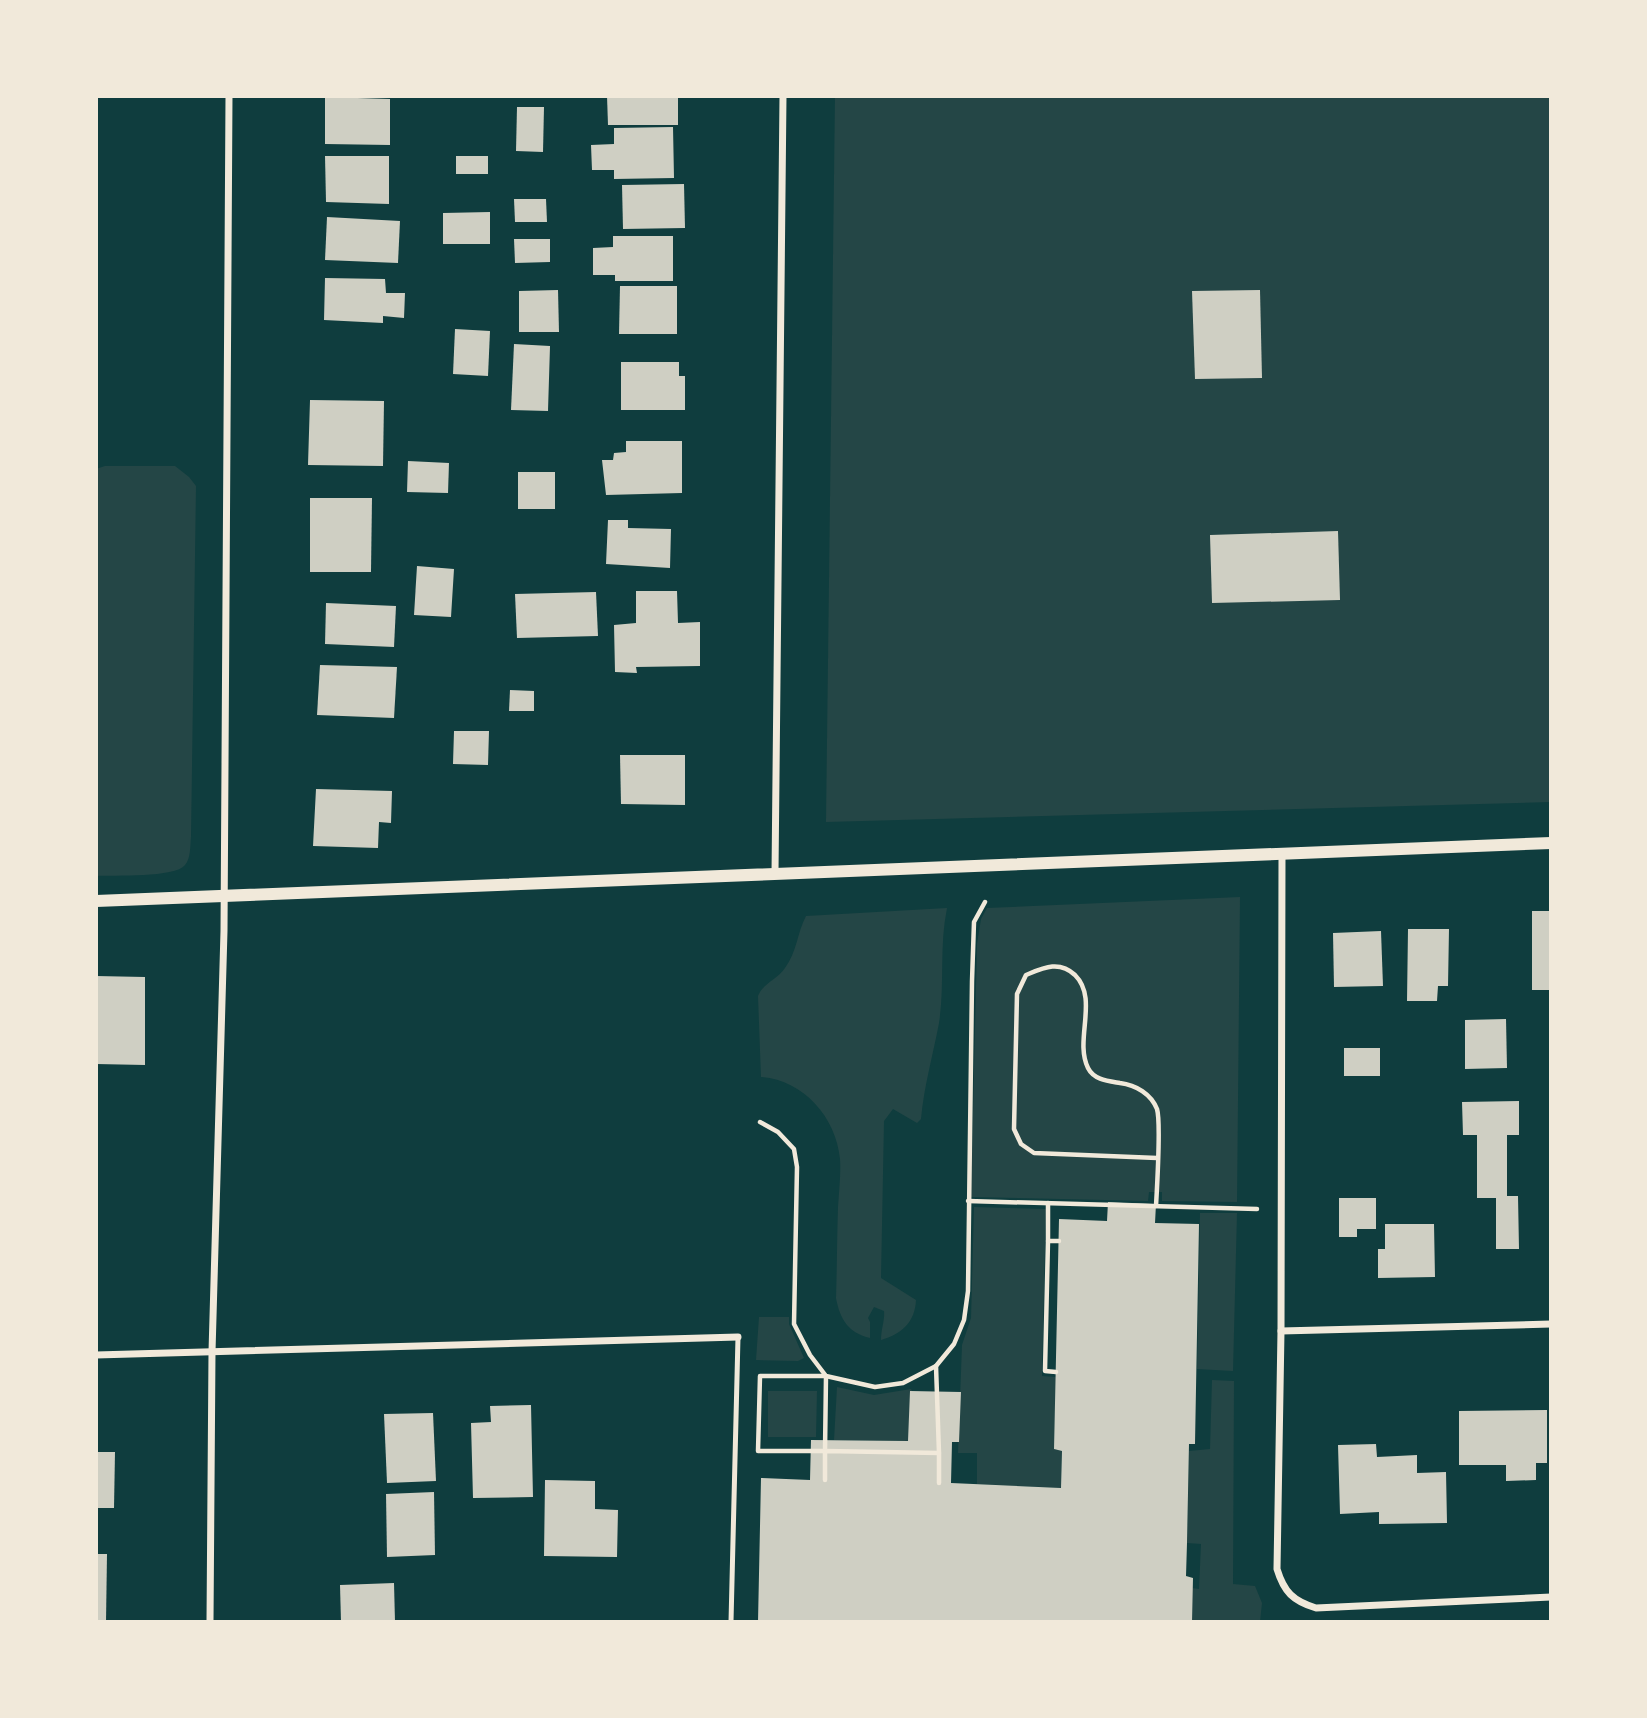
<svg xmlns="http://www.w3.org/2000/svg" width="1647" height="1718" viewBox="0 0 1647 1718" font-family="'Asap Condensed',sans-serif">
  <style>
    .green { fill: #244646 }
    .building { fill: #cfcfc3 }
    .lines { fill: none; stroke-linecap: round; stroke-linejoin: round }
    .path { stroke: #f1e9da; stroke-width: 4.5 }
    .service { stroke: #f1e9da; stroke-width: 5 }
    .minor { stroke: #f1e9da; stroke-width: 7 }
    .tertiary { stroke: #f1e9da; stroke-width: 12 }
  </style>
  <rect width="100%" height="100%" fill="#0f3d3e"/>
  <g class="green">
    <polygon points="835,96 1551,96 1551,802 826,822"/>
    <path d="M105 466H175L189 477 196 486 191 837C190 846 191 858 185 865 175 878 114 875 96 876V469Z"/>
    <polygon points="1240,897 1237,1202 1162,1201 1162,1192 1149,1192 1148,1201 971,1197 977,944 981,919 987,908"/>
    <path d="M947 908C939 947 945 985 939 1023 933 1055 924 1086 921 1119L917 1123 893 1109 884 1121 881 1278 916 1300C915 1322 902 1334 881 1340 881 1329 885 1320 884 1311L874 1307 868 1318 870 1322V1338C849 1333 840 1320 836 1298 837 1268 837 1237 838 1207 839 1191 841 1174 840 1159 836 1117 803 1080 761 1077L758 996C763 983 777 980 785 968 797 952 797 933 806 916Z"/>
    <polygon points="974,1207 1046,1209 1042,1376 1056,1377 1054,1449 1062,1451 1061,1488 977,1484 977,1453 958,1453 962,1345 971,1318"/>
    <polygon points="1200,1213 1237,1213 1233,1371 1197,1369"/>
    <polygon points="759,1317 789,1317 789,1324 804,1358 798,1361 756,1360"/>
    <polygon points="1212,1380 1234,1381 1233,1584 1255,1586 1262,1603 1260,1622 1192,1622 1192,1588 1199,1589 1201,1544 1187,1543 1189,1451 1210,1449"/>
    <polygon points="837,1387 874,1395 911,1389 913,1393 912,1441 834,1440"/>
    <polygon points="768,1391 817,1391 816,1437 768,1437"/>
  </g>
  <g class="building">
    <polygon points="607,96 678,96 678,125 608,125"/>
    <polygon points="325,97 390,99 390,145 325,144"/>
    <polygon points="517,107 544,107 543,152 516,151"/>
    <polygon points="673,127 674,178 614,179 614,170 592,170 591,145 614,144 614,128"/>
    <polygon points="325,156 389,156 389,204 326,202"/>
    <rect x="456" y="156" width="32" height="18"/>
    <polygon points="684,184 685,228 623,229 622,185"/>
    <polygon points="514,199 546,199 547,222 515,222"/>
    <polygon points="490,212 490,244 443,244 443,213"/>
    <polygon points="327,217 400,221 398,263 325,260"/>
    <polygon points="613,236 673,236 673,281 615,281 615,275 593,275 593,248 613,247"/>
    <polygon points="514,239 550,239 550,262 515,263"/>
    <polygon points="325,278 385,279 386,293 405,293 404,318 383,316 383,323 324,320"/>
    <polygon points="620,286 677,286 677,334 619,334"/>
    <polygon points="558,290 559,332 519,332 519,291"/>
    <polygon points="1260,290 1262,378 1195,379 1192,291"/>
    <polygon points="455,329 490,331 488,376 453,374"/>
    <polygon points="514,344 550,346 548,411 511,410"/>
    <polygon points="621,362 679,362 679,376 685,376 685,410 621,410"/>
    <polygon points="310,400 384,401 383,466 308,465"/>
    <polygon points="626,441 682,441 682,493 606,495 602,460 613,460 614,453 626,452"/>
    <polygon points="408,461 449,463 448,493 407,492"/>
    <rect x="518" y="472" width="37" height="37"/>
    <polygon points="310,498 372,498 371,572 310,572"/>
    <polygon points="608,520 628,520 628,528 671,529 670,568 606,564"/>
    <polygon points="1338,531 1340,600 1212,603 1210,535"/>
    <polygon points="417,566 454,569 451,617 414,615"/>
    <polygon points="636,591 677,591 678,623 700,622 700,666 636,667 637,673 615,672 614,625 636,623"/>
    <polygon points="596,592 598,636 517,638 515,594"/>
    <polygon points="326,603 396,606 394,647 325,644"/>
    <polygon points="320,665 397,667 394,718 317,715"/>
    <polygon points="510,690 534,691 534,711 509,711"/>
    <polygon points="454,731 489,731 488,765 453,764"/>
    <polygon points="620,755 685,755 685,805 621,804"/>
    <polygon points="316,789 392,791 391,823 379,822 378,848 313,846"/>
    <rect x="1532" y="911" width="19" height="79"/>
    <polygon points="1408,929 1449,929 1448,986 1438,986 1437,1001 1407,1001"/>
    <polygon points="1381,931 1383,986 1334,987 1333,933"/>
    <polygon points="96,976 145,977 145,1065 96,1064"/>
    <polygon points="1506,1019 1507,1068 1465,1069 1465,1020"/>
    <rect x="1344" y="1048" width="36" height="28"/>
    <polygon points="1519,1101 1519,1135 1507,1135 1507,1196 1518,1196 1519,1249 1496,1249 1496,1198 1477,1198 1477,1135 1463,1135 1462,1102"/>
    <polygon points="1339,1198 1376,1198 1376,1229 1357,1229 1357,1237 1339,1237"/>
    <polygon points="1108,1202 1156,1204 1155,1223 1199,1224 1195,1444 1189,1444 1187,1543 1186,1576 1193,1578 1192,1622 758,1622 761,1478 810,1480 811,1440 908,1441 910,1391 961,1392 959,1442 952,1442 951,1483 1061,1488 1062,1451 1054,1449 1059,1219 1107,1221"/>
    <polygon points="1385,1224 1434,1224 1435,1277 1378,1278 1378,1249 1385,1249"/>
    <polygon points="531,1405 533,1497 473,1498 471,1423 491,1422 490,1406"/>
    <polygon points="1547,1410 1547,1463 1536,1463 1536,1480 1506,1481 1506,1465 1459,1465 1459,1411"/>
    <polygon points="433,1413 436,1481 387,1483 384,1414"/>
    <polygon points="1376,1444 1377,1457 1417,1455 1417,1473 1446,1472 1447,1523 1379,1524 1379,1512 1340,1514 1338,1445"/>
    <polygon points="96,1452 115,1452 114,1508 96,1508"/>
    <polygon points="545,1480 595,1481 595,1509 618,1510 617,1557 544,1556"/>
    <polygon points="434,1492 435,1555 387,1557 386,1494"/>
    <polygon points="96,1554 107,1554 106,1622 96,1622"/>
    <polygon points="394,1583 395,1622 341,1622 340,1585"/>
  </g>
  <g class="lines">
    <g class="path">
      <polyline points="760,1122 778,1132 794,1149 797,1167 794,1324 810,1355 826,1376 875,1387 903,1383 936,1366 954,1344 964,1320 968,1291 972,981 974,922 985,902"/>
      <polyline points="968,1201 1257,1209"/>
      <polyline points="1048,1203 1048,1241 1059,1241"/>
      <path d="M1156 1206C1157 1188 1161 1122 1157 1109 1151 1094 1136 1085 1120 1083 1108 1081 1094 1080 1088 1068 1074 1040 1099 999 1075 975 1059 960 1043 968 1026 975L1017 994 1014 1129 1021 1144 1034 1153 1157 1158"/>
      <polyline points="1048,1241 1045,1371 1056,1372"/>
      <polyline points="936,1366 939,1453"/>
      <polygon points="760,1376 826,1376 825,1451 758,1451"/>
      <polyline points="825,1480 825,1451 939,1453 939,1483"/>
    </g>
    <polyline class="service" points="731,1622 738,1337"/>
    <g class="minor">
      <path d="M1282 855 1281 1331 1277 1569C1284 1592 1293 1601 1316 1608L1551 1597"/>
      <polyline points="775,873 783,96"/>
      <polyline points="1281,1331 1551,1324"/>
      <polyline points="96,1355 738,1337"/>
      <polyline points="210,1622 212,1352 224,931 229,96"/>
    </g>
    <polyline class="tertiary" points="96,901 1551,843"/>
  </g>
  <rect width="1647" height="1718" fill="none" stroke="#f1e9da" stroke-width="196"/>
</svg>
